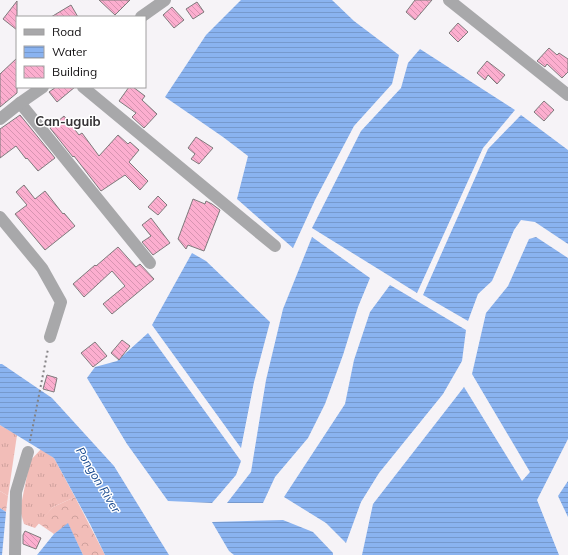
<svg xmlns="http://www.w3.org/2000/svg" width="568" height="555" viewBox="0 0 568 555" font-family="Mulish,sans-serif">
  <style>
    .grass { fill: url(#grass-tufts) }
    .forest { fill: url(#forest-crowns) }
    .water { fill: url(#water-rules) }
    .building { fill: url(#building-back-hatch); stroke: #7f7a7c }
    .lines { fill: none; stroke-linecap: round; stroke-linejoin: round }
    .path { stroke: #848285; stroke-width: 2; stroke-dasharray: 2 3; stroke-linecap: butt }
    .street { stroke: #a8a8aa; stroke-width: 12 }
    .labels { text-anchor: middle; stroke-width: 3; stroke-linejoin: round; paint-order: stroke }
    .water-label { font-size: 12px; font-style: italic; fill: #16488f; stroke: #fff }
    .quarter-label { font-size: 13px; font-weight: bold; fill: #353235; stroke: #fff }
  </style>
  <defs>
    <pattern id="grass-tufts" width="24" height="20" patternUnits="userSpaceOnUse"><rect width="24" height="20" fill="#f2bdb8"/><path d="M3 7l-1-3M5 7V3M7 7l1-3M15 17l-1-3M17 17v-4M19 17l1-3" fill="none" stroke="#cea19d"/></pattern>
    <pattern id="forest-crowns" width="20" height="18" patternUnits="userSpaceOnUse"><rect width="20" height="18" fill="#f2bdb8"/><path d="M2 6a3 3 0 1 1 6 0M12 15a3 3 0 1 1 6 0" fill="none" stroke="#cea19d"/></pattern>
    <pattern id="water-rules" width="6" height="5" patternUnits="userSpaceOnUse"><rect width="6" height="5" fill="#8ab3f0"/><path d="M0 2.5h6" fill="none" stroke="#7699cd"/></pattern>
    <pattern id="building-back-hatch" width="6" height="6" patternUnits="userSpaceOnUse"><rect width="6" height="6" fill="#fcaecf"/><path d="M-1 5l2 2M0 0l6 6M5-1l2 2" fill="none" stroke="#d794b1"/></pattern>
  </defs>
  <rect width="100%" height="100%" fill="#f6f3f7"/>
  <g class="grass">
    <polygon points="0,425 17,435 8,496 0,491"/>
    <polygon points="41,449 54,458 75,497 53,507 35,528 24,524 20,510 30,461"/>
  </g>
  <g class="forest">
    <polygon points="0,491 8,496 6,512 0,508"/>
    <polygon points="75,497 105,555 83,555 68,524 54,534 38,523 53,507"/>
  </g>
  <g class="water">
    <polygon points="241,0 332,0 354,21 399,55 392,84 354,126 315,200 293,248 237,199 248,156 223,137 165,97 206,35"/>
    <polygon points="420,49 515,110 483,148 417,293 312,228 361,131 401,88 408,63"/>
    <polygon points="521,115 568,150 568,244 535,222 521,220 514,230 492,281 478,294 468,321 423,295 488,149"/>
    <polygon points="312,237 370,278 358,307 343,355 325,404 308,438 275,477 263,503 227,503 251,472 266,380 283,309"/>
    <polygon points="536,237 568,258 568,439 537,500 559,555 362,555 373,504 464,387 522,481 530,472 472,374 486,313 508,286 529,239"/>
    <polygon points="192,253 206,261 270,322 254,382 241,448 152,325"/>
    <polygon points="390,285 466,330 462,361 443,394 379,473 361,502 346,543 326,523 284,497 345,404 354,360 370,312"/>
    <polygon points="148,333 241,461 236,475 212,503 168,501 127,444 87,378 95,367 117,361"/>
    <polygon points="0,364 2,364 52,398 114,466 169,555 105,555 90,524 54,458 0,425"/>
    <polygon points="568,481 568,517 558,496"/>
    <polygon points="0,508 6,512 2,555 0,555"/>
    <polygon points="283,520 313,532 333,553 333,555 234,555 229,551 212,522"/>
    <polygon points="68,523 83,555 37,555 54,534"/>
  </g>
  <g class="building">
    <polygon points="99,0 130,0 115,15"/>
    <polygon points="415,0 432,0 415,20 406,12"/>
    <polygon points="17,1 17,30 3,19"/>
    <polygon points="197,2 204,12 193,19 186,9"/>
    <polygon points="71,5 78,17 51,17"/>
    <polygon points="172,7 184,20 174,28 163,15"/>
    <polygon points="458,23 468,32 458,42 449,33"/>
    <polygon points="549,48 557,55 559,53 568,59 568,72 562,78 547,64 545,67 537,61"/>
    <polygon points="17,58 17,93 0,107 0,74"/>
    <polygon points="487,61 505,75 497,84 488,75 485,80 477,73"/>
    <polygon points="56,87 75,87 57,102 49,92"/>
    <polygon points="129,87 133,87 145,96 142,100 157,114 144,128 132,117 136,113 119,101"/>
    <polygon points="544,101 554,110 544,121 534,112"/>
    <polygon points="20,115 55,158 38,171 27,158 26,159 16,146 0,158 0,129"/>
    <polygon points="64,116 79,135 82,133 99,156 118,135 128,144 130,142 139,150 129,162 148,181 140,190 125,175 101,191 74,156 73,157 50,128"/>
    <polygon points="196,137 213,148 199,164 191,159 195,154 188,148"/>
    <polygon points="24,185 35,199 45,191 63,214 64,213 75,226 45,250 15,214 27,205 16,192"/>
    <polygon points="158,196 167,205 158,215 148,207"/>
    <polygon points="193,199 205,204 206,201 212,204 220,210 204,251 188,245 186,249 178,239"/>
    <polygon points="151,218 170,243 153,255 142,242 151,236 142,225"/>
    <polygon points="118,247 136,267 140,264 154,279 112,314 103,304 125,286 112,271 84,297 73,284 95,265 96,266"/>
    <polygon points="122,340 130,346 119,360 111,353"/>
    <polygon points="95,342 107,356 93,367 81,353"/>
    <polygon points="47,375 57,378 54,392 43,389"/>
    <polygon points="25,531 41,538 36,549 23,544 23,535"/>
  </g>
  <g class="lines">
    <polyline class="path" points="30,441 48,349"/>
    <g class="street">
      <polyline points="449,0 568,95"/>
      <polyline points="141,17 165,0"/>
      <polyline points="83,87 275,246"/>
      <polyline points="20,103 150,263"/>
      <polyline points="0,119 20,103 43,87"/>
      <polyline points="0,217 42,268 61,302 50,337"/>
      <polyline points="15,555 16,492 28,452"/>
    </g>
  </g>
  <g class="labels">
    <g class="water-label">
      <text transform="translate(98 480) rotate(59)" y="4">Pongon River</text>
    </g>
    <g class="quarter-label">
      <text x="68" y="126">Can-uguib</text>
    </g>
  </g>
  <rect x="16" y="16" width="130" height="72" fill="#ffffff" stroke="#a09fa0"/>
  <rect x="24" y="29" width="20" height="6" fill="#a8a8aa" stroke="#a09fa0"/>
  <text x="52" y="36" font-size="12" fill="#110f11">Road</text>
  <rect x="24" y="46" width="20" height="12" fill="url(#water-rules)" stroke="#a09fa0"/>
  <text x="52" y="56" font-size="12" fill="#110f11">Water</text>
  <rect x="24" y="66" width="20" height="12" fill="url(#building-back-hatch)" stroke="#a09fa0"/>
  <text x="52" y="76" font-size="12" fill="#110f11">Building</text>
</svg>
